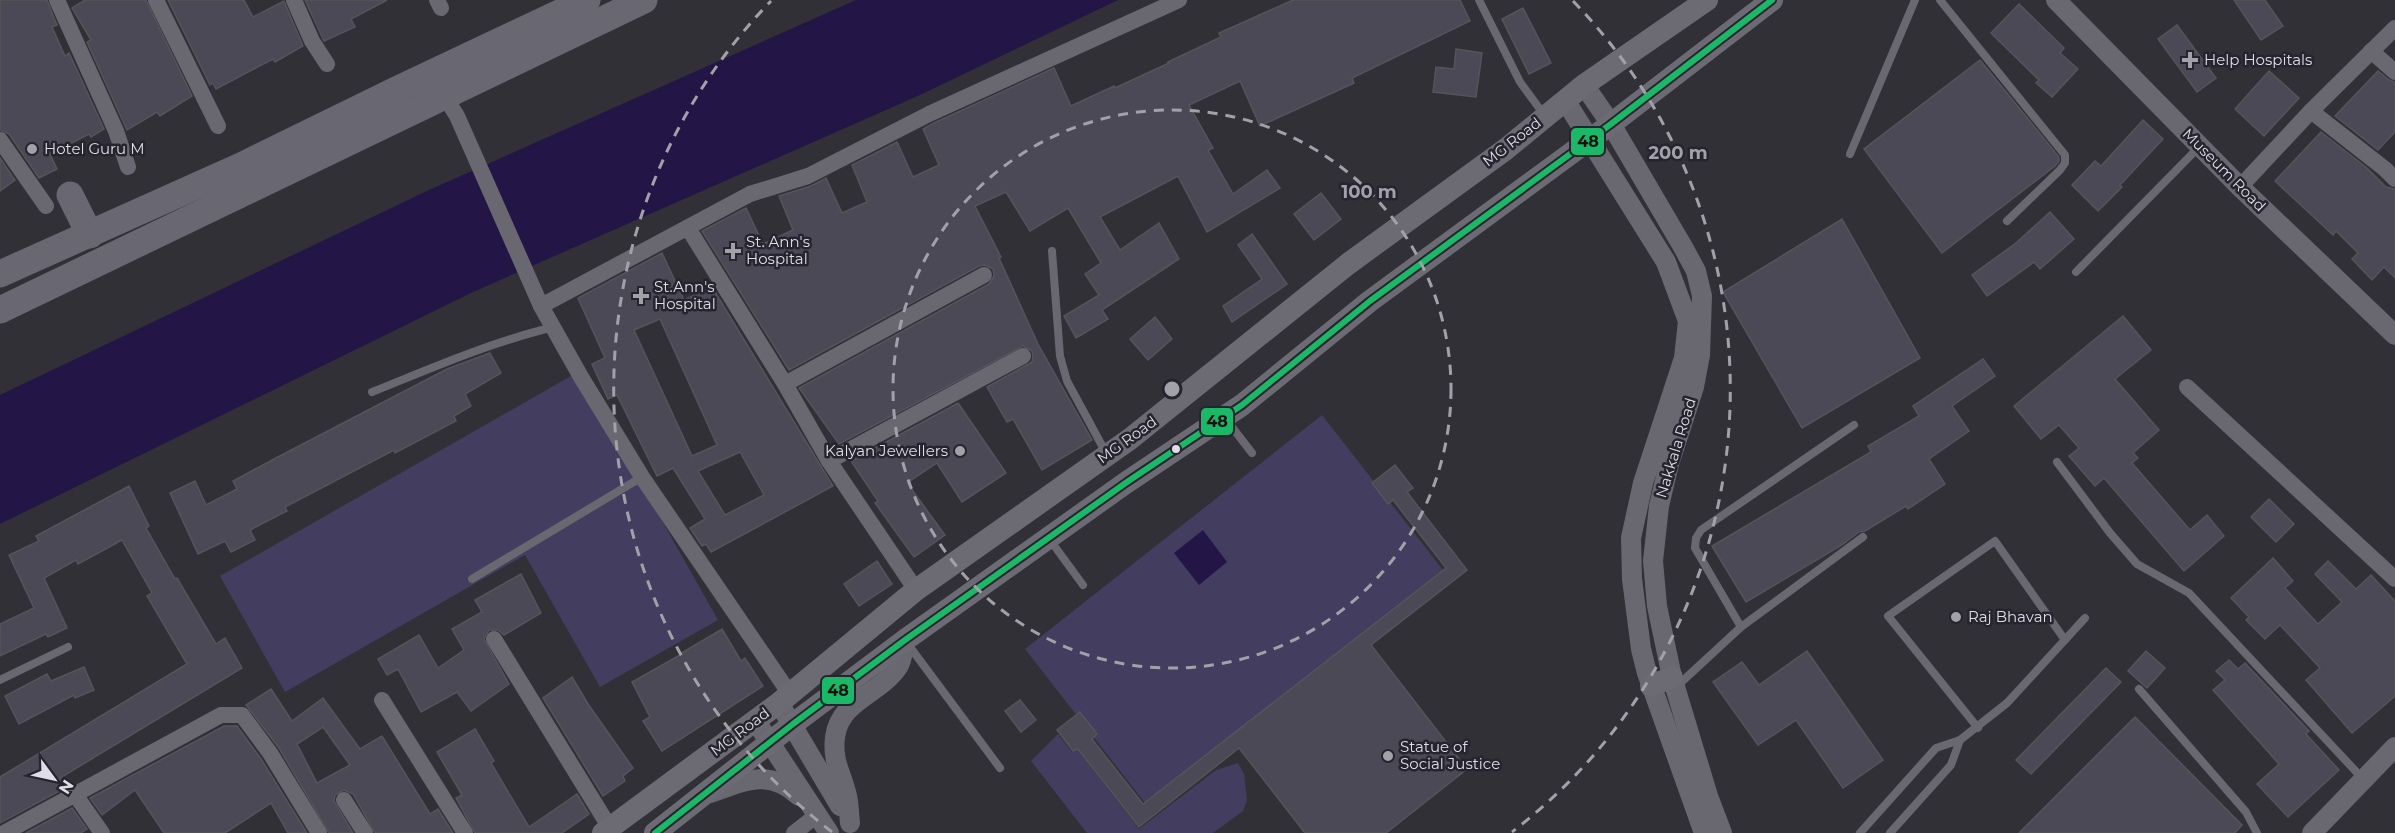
<svg xmlns="http://www.w3.org/2000/svg" width="2395" height="833" viewBox="0 0 2395 833" font-family="Montserrat,sans-serif">
  <style>
    .green { fill: #433d5f }
    .water { fill: #231646 }
    .building { fill: #4c4957; stroke: #545459; stroke-width: 1.5; fill-rule: evenodd }
    .lines { fill: none; stroke-linecap: round; stroke-linejoin: round }
    .service { stroke: #696871; stroke-width: 8 }
    .minor { stroke: #696871; stroke-width: 16 }
    .tertiary { stroke: #696871; stroke-width: 20 }
    .secondary { stroke: #6c6b74; stroke-width: 22 }
    .trunk { stroke: #686772; stroke-width: 27 }
    .bus-1-casing { stroke: #25242f; stroke-width: 10 }
    .bus-1 { stroke: #1ab867; stroke-width: 6 }
    .ring { fill: none; stroke: #a2a1a9; stroke-width: 3; stroke-dasharray: 10 8 }
    .poi-dot { fill: #a2a1a9; stroke: #25242f; stroke-width: 2 }
    .bus-dot { fill: #dfdee6; stroke: #25242f; stroke-width: 2 }
    .labels { text-anchor: middle; stroke-width: 5; stroke-linejoin: round; paint-order: stroke }
    .poi-label { font-size: 15px; fill: #dfdee6; stroke: #25242f; text-anchor: start }
    .street-label { font-size: 15px; fill: #dfdee6; stroke: #25242f }
    .centre { fill: #a2a1a9; stroke: #25242f; stroke-width: 3 }
    .ring-label { font-size: 18px; text-anchor: middle; font-weight: bold; fill: #a2a1a9; stroke: #25242f; stroke-width: 5; stroke-linejoin: round; paint-order: stroke }
    .line-badge { stroke: #25242f; stroke-width: 2 }
    .pale-badge-label { font-size: 16px; text-anchor: middle; font-weight: bold; fill: #111 }
  </style>
  <rect width="100%" height="100%" fill="#313037"/>
  <g class="green">
    <polygon points="578,372 718,620 600,687 525,555 285,692 220,576"/>
    <polygon points="1322,415 1443,570 1145,803 1025,649"/>
    <polygon points="1058,734 1072,752 1078,750 1139,829 1216,770 1238,763 1244,774 1247,800 1243,811 1213,833 1087,833 1031,761"/>
  </g>
  <g class="water">
    <polygon points="856,0 1118,0 920,95 473,292 0,524 0,395 429,190"/>
    <polygon points="1203,530 1227,562 1199,585 1174,553"/>
  </g>
  <g class="building">
    <polygon points="0,0 47,0 57,25 52,27 65,56 69,53 104,129 91,137 89,134 50,154 57,169 39,178 9,134 0,130"/>
    <polygon points="85,0 146,0 192,96 160,116 157,112 127,130 87,42 91,40 72,8"/>
    <polygon points="168,0 244,0 253,17 284,1 303,46 275,62 273,59 216,89 213,83 210,85"/>
    <polygon points="305,0 387,0 351,19 355,27 324,41"/>
    <polygon points="1293,0 1460,0 1470,21 1352,78 1354,83 1260,126 1240,81 1189,105 1213,148 1208,150 1233,194 1267,170 1280,188 1207,232 1178,176 1100,217 1120,250 1159,223 1179,259 1102,310 1108,319 1076,338 1064,316 1099,295 1085,274 1101,263 1068,208 1030,231 1006,192 975,206 1001,257 999,258 1038,344 1092,440 1042,470 1013,419 1007,422 987,387 1032,362 1033,357 1032,351 1023,346 839,444 799,388 989,284 994,276 993,269 985,265 979,266 789,370 702,231 746,208 763,244 793,230 779,196 811,186 826,178 842,213 867,202 852,165 897,142 913,177 939,165 923,129 934,123 1054,68 1071,106 1114,86 1115,88 1169,63 1168,62 1221,37 1219,33"/>
    <polygon points="2234,0 2265,0 2283,26 2261,40"/>
    <polygon points="2019,4 2064,48 2060,53 2078,69 2052,97 2036,83 2039,80 1991,33"/>
    <polygon points="1523,8 1551,63 1529,74 1502,19"/>
    <polygon points="2177,25 2216,78 2197,92 2158,39"/>
    <polygon points="1456,49 1482,53 1476,97 1433,92 1436,67 1454,69"/>
    <polygon points="1980,60 2059,157 2059,161 2055,166 1942,253 1864,149"/>
    <polygon points="2269,71 2299,98 2264,136 2235,109"/>
    <polygon points="2378,71 2389,80 2395,82 2395,132 2378,150 2335,116"/>
    <polygon points="2143,120 2163,139 2120,185 2122,187 2098,211 2072,185 2095,161 2101,166"/>
    <polygon points="2321,132 2367,168 2386,187 2395,189 2395,278 2384,267 2372,280 2352,259 2358,253 2336,231 2333,235 2275,181"/>
    <polygon points="0,158 15,180 0,191"/>
    <polygon points="1321,193 1341,219 1314,240 1294,214"/>
    <polygon points="2050,212 2074,239 2040,269 2034,262 1987,296 1972,275 2016,243"/>
    <polygon points="1842,219 1920,358 1802,428 1723,292"/>
    <polygon points="1252,234 1287,284 1232,322 1223,306 1262,279 1238,245"/>
    <path d="M662 253 684 300 712 287 833 486 711 552 706 544 702 546 690 528 705 519 673 468 657 476 617 395 608 399 592 364 605 358 578 298ZM660 319 717 445 692 456 634 330ZM740 452 764 495 725 515 698 471Z"/>
    <polygon points="2123,316 2151,350 2115,379 2159,430 2133,453 2138,458 2132,463 2190,530 2207,515 2224,536 2184,571 2104,478 2095,486 2069,456 2079,448 2059,425 2041,439 2014,406"/>
    <polygon points="1155,317 1172,339 1148,360 1130,339"/>
    <polygon points="490,353 501,373 465,394 471,406 454,416 456,421 395,453 394,450 285,507 287,511 250,530 255,540 231,552 225,541 198,554 170,493 195,481 206,505 237,489 233,481 274,459 447,369"/>
    <polygon points="1983,359 1995,376 1952,406 1969,431 1929,459 1945,484 1908,509 1906,506 1865,531 1859,532 1842,545 1746,602 1712,546 1871,452 1868,446 1919,416 1913,406"/>
    <polygon points="958,403 1006,473 962,502 937,463 907,483 945,535 914,557 875,503 878,501 851,461"/>
    <polygon points="1395,465 1413,488 1407,492 1467,570 1371,645 1467,769 1386,833 1305,833 1239,748 1139,827 1078,749 1073,751 1057,730 1080,712 1097,734 1092,739 1143,804 1446,568 1393,500 1388,504 1372,483"/>
    <polygon points="129,486 149,526 146,528 175,579 177,578 216,644 225,638 242,668 60,778 65,788 0,823 0,777 187,664 147,596 152,593 122,540 78,564 76,560 44,578 67,628 48,637 46,634 0,656 0,624 34,608 9,555 39,541 36,536"/>
    <polygon points="2269,499 2294,524 2276,542 2251,517"/>
    <polygon points="2273,558 2293,581 2285,588 2318,624 2342,602 2315,574 2328,561 2356,589 2371,575 2395,601 2395,696 2352,733 2306,680 2320,668 2280,625 2265,639 2246,620 2249,617 2231,598"/>
    <polygon points="877,561 892,584 859,606 844,584"/>
    <polygon points="521,574 541,613 504,635 498,630 489,630 484,639 509,684 471,711 457,692 421,712 398,669 387,675 378,659 419,635 438,668 464,650 452,629 482,612 475,600"/>
    <polygon points="722,629 741,661 745,658 763,686 662,751 643,721 650,717 632,682 680,655 680,654"/>
    <polygon points="1807,651 1883,760 1843,788 1796,720 1758,745 1713,682 1742,662 1759,685"/>
    <polygon points="2146,651 2165,668 2147,688 2128,671"/>
    <polygon points="2229,660 2238,669 2245,663 2309,731 2306,734 2339,770 2288,817 2257,784 2279,764 2213,690 2225,680 2216,671"/>
    <polygon points="84,667 94,690 75,698 74,695 19,724 5,696 47,674 51,681"/>
    <polygon points="2106,668 2121,682 2031,774 2016,760"/>
    <polygon points="572,677 588,704 633,768 623,776 625,781 603,796 543,698"/>
    <path d="M271 689 292 721 323 698 360 749 382 736 430 814 438 809 453 833H375L353 794 344 790 335 795 334 801 353 833H329L279 748 246 705ZM323 727 350 765 317 783 297 744Z"/>
    <polygon points="1020,700 1036,720 1021,732 1005,711"/>
    <polygon points="2135,717 2242,825 2235,833 2019,833"/>
    <polygon points="224,726 237,726 261,759 307,833 288,833 271,803 225,833 164,833 135,790 102,815 90,798"/>
    <polygon points="475,729 494,761 491,763 529,827 577,794 589,814 562,833 475,833 456,798 462,795 437,752"/>
    <polygon points="72,808 87,829 81,833 26,833"/>
  </g>
  <g class="lines">
    <g class="service">
      <polyline points="1479,0 1520,82 1545,116"/>
      <polyline points="1940,0 2065,155 2065,163 2060,170 2007,221"/>
      <polyline points="1850,154 1915,0"/>
      <polyline points="1052,251 1060,356 1067,381 1106,453"/>
      <polyline points="2076,272 2200,146"/>
      <path d="M372 392C432 368 491 342 554 327"/>
      <polyline points="1225,418 1252,453"/>
      <polyline points="2057,462 2110,533 2137,564 2189,593 2363,779"/>
      <polyline points="1050,540 1083,585"/>
      <polyline points="472,579 642,477"/>
      <polyline points="1741,627 1695,548 1696,538 1701,530 1854,425"/>
      <polyline points="907,643 1000,768"/>
      <polyline points="0,680 68,647"/>
      <polyline points="1676,687 1741,627 1863,537"/>
      <polyline points="2139,689 2246,812 2257,833"/>
      <polyline points="1978,728 1888,616 1995,541 2065,640"/>
      <polyline points="1860,833 1936,748 1960,740 2007,703 2085,618"/>
      <polyline points="1890,833 1951,765 1960,740"/>
    </g>
    <g class="minor">
      <polyline points="57,0 116,131 128,167"/>
      <polyline points="156,0 218,126"/>
      <polyline points="294,0 312,41 327,64"/>
      <polyline points="437,0 441,8"/>
      <polyline points="2371,51 2395,72"/>
      <polyline points="445,97 457,116 541,306 581,377 642,477 790,694"/>
      <polyline points="2311,111 2385,169 2395,179"/>
      <polyline points="0,140 46,206"/>
      <polyline points="2240,187 2311,111 2395,28"/>
      <polyline points="688,228 785,384 829,461 916,590"/>
      <polyline points="541,306 750,194 808,176 929,114 1179,0"/>
      <polyline points="785,384 984,275"/>
      <polyline points="2187,387 2395,579"/>
      <polyline points="829,461 1023,356"/>
      <polyline points="494,639 610,828"/>
      <polyline points="382,700 465,833"/>
      <polyline points="74,793 102,833"/>
      <polyline points="344,800 365,833"/>
      <polyline points="4,833 221,715 242,715 270,753 319,833"/>
      <polyline points="794,833 817,815"/>
    </g>
    <g class="tertiary">
      <polyline points="2056,0 2240,187 2395,335"/>
      <polyline points="1584,85 1611,124 1683,247 1696,271 1702,296 1700,355 1694,387 1669,464 1659,506 1653,561 1657,606 1672,677 1708,796 1722,833"/>
      <polyline points="1565,100 1666,262 1688,321 1684,358 1643,483 1631,538 1632,579 1641,649 1647,673 1704,833"/>
      <polyline points="779,703 840,806"/>
      <polyline points="755,720 829,833"/>
      <path d="M710 793C745 781 769 768 799 796"/>
      <path d="M850 823C849 815 849 804 847 796 842 773 832 763 835 737 840 700 879 695 898 667 903 660 903 648 905 640"/>
      <polyline points="2312,833 2395,747"/>
    </g>
    <g class="secondary">
      <polyline points="1651,686 1672,677"/>
      <polyline points="603,833 779,703 916,590 1130,439 1348,264 1506,149 1584,85 1707,0"/>
      <polyline points="655,833 793,724 905,640 1127,482 1242,405 1370,301 1611,124 1772,0"/>
    </g>
    <g class="trunk">
      <polyline points="70,195 90,235"/>
      <polyline points="0,274 243,165 398,89 587,0"/>
      <polyline points="0,310 644,0"/>
    </g>
    <defs>
      <polyline id="bus-1" points="655,833 793,724 905,640 1127,482 1242,405 1370,301 1611,124 1772,0"/>
    </defs>
    <use href="#bus-1" class="bus-1-casing"/>
    <use href="#bus-1" class="bus-1"/>
  </g>
  <g class="ring">
    <circle cx="1172" cy="389" r="279"/>
    <path d="M832 832A558 558 0 0 1 771 1M1573 1A558 558 0 0 1 1512 832"/>
  </g>
  <g class="poi-dot">
    <path d="M2187 51h6v6h6v6h-6v6h-6v-6h-6v-6h6z"/>
    <circle cx="32" cy="149" r="6"/>
    <path d="M730 242h6v6h6v6h-6v6h-6v-6h-6v-6h6z"/>
    <path d="M638 287h6v6h6v6h-6v6h-6v-6h-6v-6h6z"/>
    <circle cx="960" cy="451" r="6"/>
    <circle cx="1956" cy="617" r="6"/>
    <circle cx="1388" cy="756" r="6"/>
  </g>
  <circle class="bus-dot" cx="1176" cy="449" r="5"/>
  <g class="labels">
    <g class="poi-label">
      <text x="2204" y="65">Help Hospitals</text>
      <text x="44" y="154">Hotel Guru M</text>
      <text x="746" y="247">St. Ann's<tspan x="746" dy="17">Hospital</tspan></text>
      <text x="654" y="292">St.Ann's<tspan x="654" dy="17">Hospital</tspan></text>
      <text x="948" y="456" text-anchor="end">Kalyan Jewellers</text>
      <text x="1968" y="622">Raj Bhavan</text>
      <text x="1400" y="752">Statue of<tspan x="1400" dy="17">Social Justice</tspan></text>
    </g>
    <g class="street-label">
      <text transform="translate(1512 142) rotate(-38)" y="5">MG Road</text>
      <text transform="translate(2224 170) rotate(45)" y="5">Museum Road</text>
      <text transform="translate(1127 440) rotate(-36)" y="5">MG Road</text>
      <text transform="translate(1676 448) rotate(-73)" y="5">Nakkala Road</text>
      <text transform="translate(740 732) rotate(-37)" y="5">MG Road</text>
    </g>
  </g>
  <circle cx="1172" cy="389" r="9" class="centre"/>
  <g class="ring-label">
    <text x="1678" y="159">200 m</text>
    <text x="1369" y="198">100 m</text>
  </g>
  <g class="line-badge">
    <rect x="1570" y="127" width="35" height="29" rx="6" fill="#1ab867"/>
    <rect x="1200" y="407" width="34" height="29" rx="6" fill="#1ab867"/>
    <rect x="821" y="676" width="34" height="29" rx="6" fill="#1ab867"/>
  </g>
  <g class="pale-badge-label">
    <text x="1588" y="147">48</text>
    <text x="1217" y="427">48</text>
    <text x="838" y="696">48</text>
  </g>
  <g transform="translate(54 779) rotate(123)" stroke="#25242f" stroke-width="4.5" paint-order="stroke">
  <path d="M0-4.5L10 22L0 15L-10 22Z" fill="#dfdee6"/>
  <text y="-9" font-size="16" font-weight="bold" text-anchor="middle" fill="#dfdee6">N</text>
  </g>
</svg>
